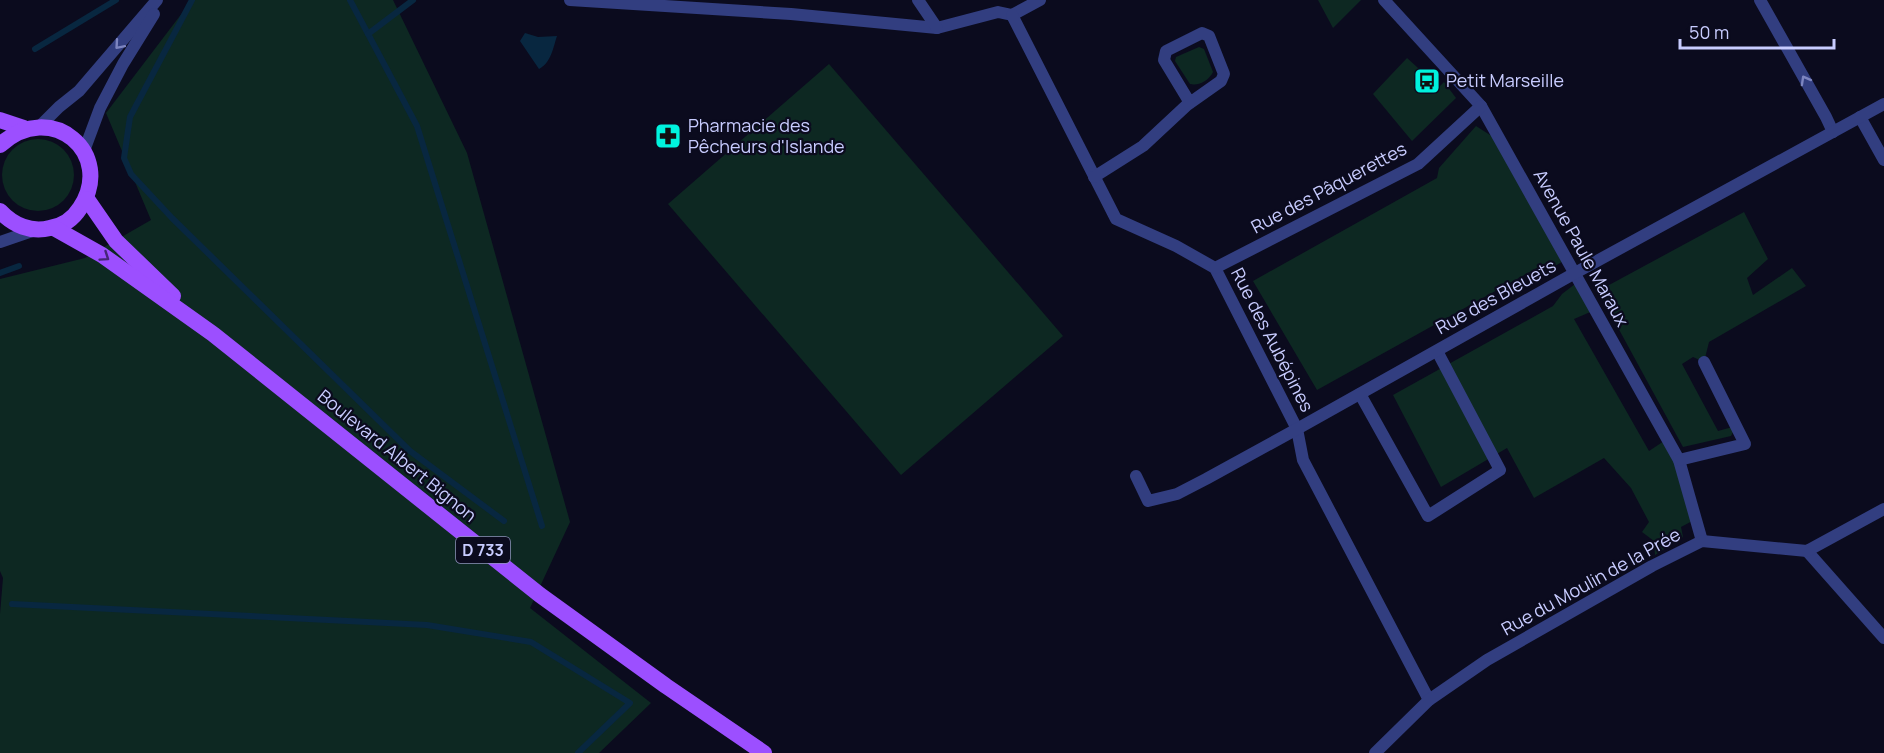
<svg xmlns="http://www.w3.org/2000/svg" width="1884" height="753" viewBox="0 0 1884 753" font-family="Manrope,sans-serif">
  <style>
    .green { fill: #0d2822 }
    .water { fill: #082740 }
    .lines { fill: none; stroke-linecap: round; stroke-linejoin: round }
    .stream { stroke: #082740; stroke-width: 6 }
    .minor { stroke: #323e80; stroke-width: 12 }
    .primary { stroke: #9c4fff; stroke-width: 16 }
    .oneway { stroke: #7d85c0 }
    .oneway2 { stroke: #452678 }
    .labels { text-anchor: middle; stroke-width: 4.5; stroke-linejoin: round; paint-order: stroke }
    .shield { fill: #0b0b1e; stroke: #8f92bc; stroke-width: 1.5 }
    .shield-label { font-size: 16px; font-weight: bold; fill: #c8ccff }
    .poi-label { font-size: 18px; fill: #c8ccff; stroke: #0b0b1e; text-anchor: start }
    .street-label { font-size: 18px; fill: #c8ccff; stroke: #0b0b1e }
  </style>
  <rect width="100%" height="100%" fill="#0b0b1e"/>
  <g class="green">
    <polygon points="192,0 393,0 467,153 570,522 530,608 651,703 599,753 0,753 0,614 3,578 0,571 0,279 85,258 151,220 106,113"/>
    <polygon points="1318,0 1361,0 1333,28"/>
    <path d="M1199 47 1204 49 1213 72C1209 80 1200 86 1190 84L1175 61 1176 57Z"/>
    <polygon points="1407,58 1439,87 1444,82 1456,98 1412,141 1373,94"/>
    <polygon points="829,64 1063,336 901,475 668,204"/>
    <polygon points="1476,126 1501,142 1567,259 1548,270 1537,268 1317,390 1253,281 1437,178 1439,168"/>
    <circle cx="38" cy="175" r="36"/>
    <polygon points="1744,212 1768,259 1747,278 1753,295 1792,268 1806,286 1709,342 1704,362 1693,357 1682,364 1718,431 1736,426 1731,436 1683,447 1598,291"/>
    <polygon points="1579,281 1595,310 1574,319 1649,451 1667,439 1696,519 1681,527 1683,537 1655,555 1654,541 1642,532 1649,522 1631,488 1604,458 1534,498 1507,448 1441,487 1393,395 1553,306 1562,294"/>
  </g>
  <path class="water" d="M525 33 538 37 557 36C553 48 551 63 539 69L520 41Z"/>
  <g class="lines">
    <g class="stream">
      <polyline points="192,0 130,117 124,158 131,174 172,218 410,451 504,521"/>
      <polyline points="350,0 417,126 542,526"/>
      <polyline points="368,34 413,0"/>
      <polyline points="35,49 116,0"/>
      <polyline points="0,273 19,266"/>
      <polyline points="12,604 427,625 531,642 630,703 578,753"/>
    </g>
    <g class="minor">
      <polyline points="570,0 791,14 937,28 998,12 1012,15 1040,0"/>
      <polyline points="918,0 937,28"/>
      <polyline points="1384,0 1481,106 1679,460 1702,541"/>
      <polyline points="1760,0 1826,117 1833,132"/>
      <polyline points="1012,15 1116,219 1176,246 1215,268 1297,429 1303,460 1429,700"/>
      <polyline points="1860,117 1884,160"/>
      <polyline points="40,126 59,107 79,91 157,0"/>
      <polyline points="84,151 100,108 123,64 154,14"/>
      <polyline points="1094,177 1143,146 1187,105 1221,81 1224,74 1209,36 1202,33 1166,51 1164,60 1190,103"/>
      <polyline points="0,242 35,230"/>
      <polyline points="1215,268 1418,164 1481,106"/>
      <polyline points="1360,394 1428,516 1500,470 1437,351"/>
      <polyline points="1679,460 1745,444 1704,362"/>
      <polyline points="1136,476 1148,501 1177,494 1206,479 1297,429 1575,273 1884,104"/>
      <polyline points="1807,551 1884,638"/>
      <polyline points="1375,753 1429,700 1487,660 1652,566 1702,541 1807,551 1884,509"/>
    </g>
    <g class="primary">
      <polyline points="0,120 24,128"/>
      <path d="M0 145C51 98 116 154 80 208 73 219 63 226 50 228 31 233 13 225 0 211"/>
      <polyline points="87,199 116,241 173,296"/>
      <polyline points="54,228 102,255 213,334 540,595 666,686 764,753"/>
    </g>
  </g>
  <defs><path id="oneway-chevron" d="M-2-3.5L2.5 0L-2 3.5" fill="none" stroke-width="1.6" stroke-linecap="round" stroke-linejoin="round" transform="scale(1.5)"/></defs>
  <g class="oneway">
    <use href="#oneway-chevron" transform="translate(119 45) rotate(131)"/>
    <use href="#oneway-chevron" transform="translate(1805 80) rotate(-119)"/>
  </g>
  <use class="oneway2" href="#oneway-chevron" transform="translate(105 257) rotate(34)"/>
  <defs>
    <symbol id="bus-square" viewBox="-11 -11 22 22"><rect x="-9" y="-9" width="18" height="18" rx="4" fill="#00f3de" stroke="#0b0b1e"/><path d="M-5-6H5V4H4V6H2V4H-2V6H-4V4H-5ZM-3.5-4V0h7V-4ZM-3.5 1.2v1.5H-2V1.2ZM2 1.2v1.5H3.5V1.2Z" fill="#111"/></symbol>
    <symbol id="pharmacy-square" viewBox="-11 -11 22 22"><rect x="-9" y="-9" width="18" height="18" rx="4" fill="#00f3de" stroke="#0b0b1e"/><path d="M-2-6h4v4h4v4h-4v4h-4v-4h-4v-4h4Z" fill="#111"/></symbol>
  </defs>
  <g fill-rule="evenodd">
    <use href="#bus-square" x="1412" y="66" width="30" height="30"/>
    <use href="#pharmacy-square" x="653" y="121" width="30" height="30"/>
  </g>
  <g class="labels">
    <rect class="shield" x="456" y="537" width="54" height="26" rx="4.5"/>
    <g class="shield-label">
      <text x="483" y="556">D 733</text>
    </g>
    <g class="poi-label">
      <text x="1446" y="87">Petit Marseille</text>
      <text x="688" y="132">Pharmacie des<tspan x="688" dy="21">Pêcheurs d'Islande</tspan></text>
    </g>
    <g class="street-label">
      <text transform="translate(1329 188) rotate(-28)" y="6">Rue des Pâquerettes</text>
      <text transform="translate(1581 248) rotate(61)" y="6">Avenue Paule Maraux</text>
      <text transform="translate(1496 297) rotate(-29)" y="6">Rue des Bleuets</text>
      <text transform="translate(1272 340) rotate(63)" y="6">Rue des Aubépines</text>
      <text transform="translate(397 456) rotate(39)" y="6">Boulevard Albert Bignon</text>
      <text transform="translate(1591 582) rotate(-29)" y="6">Rue du Moulin de la Prée</text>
    </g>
  </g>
  <path d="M1680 39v9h154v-9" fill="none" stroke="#c8ccff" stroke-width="3"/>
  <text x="1689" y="39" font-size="18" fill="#c8ccff" stroke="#0b0b1e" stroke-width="4.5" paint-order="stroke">50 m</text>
</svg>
